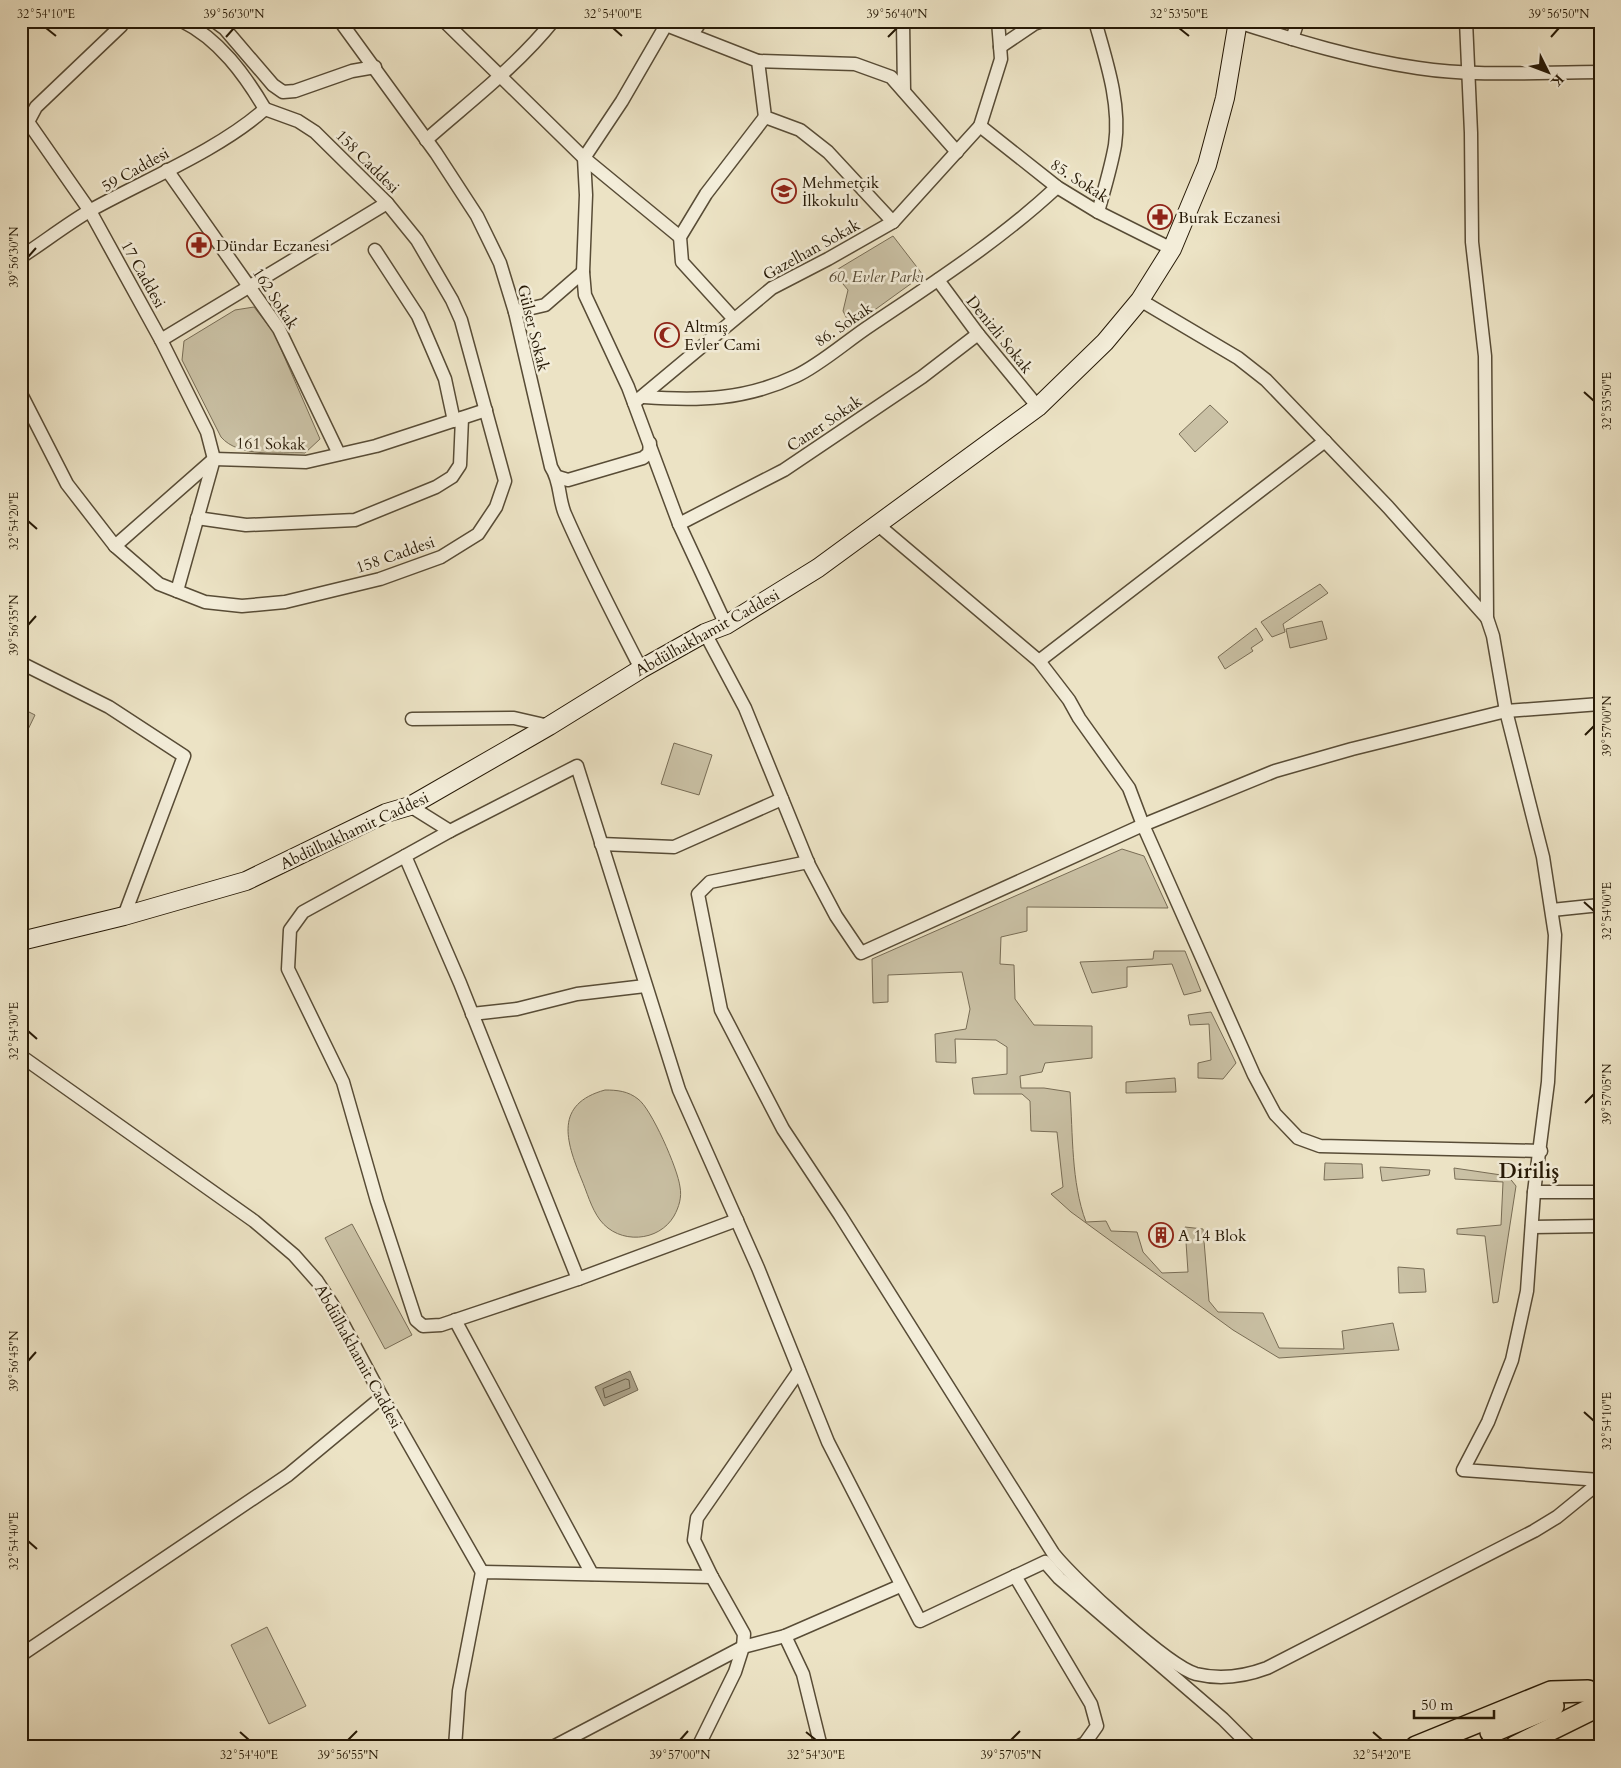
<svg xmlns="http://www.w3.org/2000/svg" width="1621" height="1768" viewBox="0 0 1621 1768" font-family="Cardo,serif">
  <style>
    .green { fill: #cac1a5; stroke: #786d56 }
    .water { fill: #a99e84; stroke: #756952 }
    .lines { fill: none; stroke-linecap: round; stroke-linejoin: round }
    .shore { stroke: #685c45; stroke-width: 1 }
    .minor-casing { stroke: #584c36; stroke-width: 15 }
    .secondary-casing { stroke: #261906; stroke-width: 20 }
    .trunk-casing { stroke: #261906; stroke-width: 24 }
    .minor { stroke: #f3edd9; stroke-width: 12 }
    .secondary { stroke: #f3edd9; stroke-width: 18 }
    .trunk { stroke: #ece3c5; stroke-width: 21 }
    .ticks { fill: none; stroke: #261906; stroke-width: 2 }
    .labels { text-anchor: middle; stroke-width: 5; stroke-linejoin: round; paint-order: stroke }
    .street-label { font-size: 16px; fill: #261906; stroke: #f3edd9 }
    .poi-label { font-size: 16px; fill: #261906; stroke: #f3edd9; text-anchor: start }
    .park-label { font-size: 16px; font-style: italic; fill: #574b36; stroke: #f3edd9 }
    .district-label { font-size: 21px; font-weight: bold; fill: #261906; stroke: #f3edd9 }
    .neatline { fill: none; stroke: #261906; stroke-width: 2 }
    .ticks-label { font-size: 12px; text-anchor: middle; fill: #261906 }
  </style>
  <rect width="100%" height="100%" fill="#ece3c5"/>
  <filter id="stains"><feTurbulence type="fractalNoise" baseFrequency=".004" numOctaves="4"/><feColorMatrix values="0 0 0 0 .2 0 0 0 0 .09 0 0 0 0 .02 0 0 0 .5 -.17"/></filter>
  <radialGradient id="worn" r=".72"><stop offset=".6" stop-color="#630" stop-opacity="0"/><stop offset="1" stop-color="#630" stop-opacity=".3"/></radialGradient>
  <g class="green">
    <polygon points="893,236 923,275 851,327 843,311 848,290 833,272"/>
    <path d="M254 307 274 333 320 439 305 453C279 452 239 458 221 437L182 360 184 341 235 310Z"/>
    <polygon points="1210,405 1228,422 1195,452 1179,434"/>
    <polygon points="1320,584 1328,593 1283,624 1285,632 1272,637 1261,622"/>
    <polygon points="1322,621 1327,639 1290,648 1286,629"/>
    <polygon points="1256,628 1263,640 1251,648 1253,651 1225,669 1218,657"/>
    <polygon points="21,708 35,715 21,744"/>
    <polygon points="674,743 712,755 699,795 661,784"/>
    <path d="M1122 849 1144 856 1168 908 1027 907V931L1001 937 1000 964 1014 965 1015 999 1034 1025 1092 1026V1058L1045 1063 1042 1072 1020 1076 1021 1088H1044L1070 1092C1073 1134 1071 1182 1086 1222L1106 1221 1111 1231 1137 1232 1143 1252 1162 1273 1188 1272 1185 1227 1203 1229 1209 1301 1218 1312 1263 1313 1279 1348 1344 1349 1342 1331 1393 1323 1399 1350 1279 1358 1233 1330 1071 1212 1051 1194 1063 1187 1057 1132 1031 1131 1030 1101 1022 1094H974L972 1078 1007 1074V1047L996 1040 955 1039 956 1063 936 1062 935 1034 966 1029 970 1009 962 972 888 975V1002L873 1003 872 959Z"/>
    <polygon points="1154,951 1185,951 1201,991 1184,995 1172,964 1127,967 1127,987 1092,993 1080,962 1153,959"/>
    <polygon points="1211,1012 1236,1063 1223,1079 1198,1078 1198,1063 1211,1060 1209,1024 1190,1025 1188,1015"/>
    <polygon points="1175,1078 1176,1092 1126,1093 1126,1082"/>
    <path d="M605 1090C617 1090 628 1091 638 1099 651 1108 678 1169 680 1187 682 1197 679 1207 674 1216 659 1242 619 1245 600 1220 591 1208 587 1192 581 1178 566 1141 554 1104 605 1090Z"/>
    <polygon points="1325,1163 1362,1164 1363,1178 1324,1180"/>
    <polygon points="1380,1167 1430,1170 1429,1175 1382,1181"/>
    <polygon points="1454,1168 1508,1176 1516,1186 1498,1302 1493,1303 1485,1236 1457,1234 1457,1229 1501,1225 1503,1182 1455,1179"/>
    <polygon points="352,1224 412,1335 385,1349 325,1238"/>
    <polygon points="1398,1267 1424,1269 1426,1292 1399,1293"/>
    <polygon points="267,1627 306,1706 269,1724 231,1645"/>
  </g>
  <polygon class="water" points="630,1371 638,1390 604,1406 595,1387"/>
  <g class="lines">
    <polygon class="shore" points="626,1379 629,1380 630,1388 605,1398 603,1389"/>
    <defs>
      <g id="minor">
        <path d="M182 21C219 39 245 75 265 109"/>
        <polyline points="214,21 225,29 273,85 283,92 295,91 352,71 375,67"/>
        <path d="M340 21 436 153 477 216 500 263 515 312 551 467C561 482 558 498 565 514 588 567 615 618 641 669"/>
        <polyline points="444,21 584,158 680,237"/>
        <polyline points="664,21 666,25 622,101 584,158 586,195 583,272 585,295 628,387 679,524 726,625"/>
        <polyline points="903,21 904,91"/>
        <path d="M1095 21C1106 60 1121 104 1115 145 1111 168 1104 190 1098 212"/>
        <polyline points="1466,21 1471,133 1472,242 1485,356 1487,618 1493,636 1506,711 1543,857 1555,935 1548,1082 1534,1192 1527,1291 1512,1360 1488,1422 1463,1470 1600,1480"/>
        <path d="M1238 22C1297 41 1356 59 1418 68 1477 77 1540 72 1600 72"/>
        <polyline points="666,25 758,61 765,117 800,130 828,152 893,222"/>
        <polyline points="693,33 701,21"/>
        <polyline points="1292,39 1298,21"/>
        <polyline points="1000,47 1034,24 1043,21"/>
        <polyline points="758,61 855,64 891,77 957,152"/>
        <polyline points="21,120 28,122 90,211 161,340 207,432 214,459 177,591"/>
        <polyline points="28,122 36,107 121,26 122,21"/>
        <polyline points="980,126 1057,187 1098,212 1172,249"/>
        <path d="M426 140C469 102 517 66 553 21"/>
        <polyline points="167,170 279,329 339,454"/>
        <polyline points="375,250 418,316 445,379 454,421"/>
        <path d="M21 257C44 242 67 224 91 210 145 180 219 150 265 109"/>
        <polyline points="938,280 978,334 1038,407"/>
        <polyline points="1140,300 1238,358 1266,380 1388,507 1487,618"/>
        <polyline points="515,312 545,305 583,272"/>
        <polyline points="733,318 682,262 680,237 706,194 765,117"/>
        <polyline points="161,340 387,203"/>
        <polyline points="21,394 67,484 115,546 159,584 205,602 242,606 285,602 380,579 441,557 478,534 496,507 505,481 461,320 452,300 417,240 387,203 315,132 298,121 265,109"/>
        <path d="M644 397C699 401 745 400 796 376 820 365 848 340 871 325 935 282 1000 240 1057 187"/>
        <polyline points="634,403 772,288 828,259 893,222 980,126 1001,59 998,21"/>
        <polyline points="214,459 306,462 376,446 486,410"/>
        <polyline points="558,477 568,480 643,458 649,453 650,443"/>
        <polyline points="197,518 246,525 355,520 436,487 452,477 460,465 462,418"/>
        <polyline points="679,524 784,470 922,377 978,334"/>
        <polyline points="877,524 1039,661 1069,700 1079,718 1129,788 1143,825 1254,1075 1275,1114 1298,1138 1320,1146 1541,1151"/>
        <polyline points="115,546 214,459"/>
        <polyline points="705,633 745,708 809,865 836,916 861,953 1143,825 1275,771 1352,749 1506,711 1600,704"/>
        <polyline points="1039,661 1325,441"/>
        <polyline points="21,663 109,707 184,756 124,916"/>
        <polyline points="412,719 514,718 549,726"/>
        <polyline points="410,806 450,831 577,766 679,1090 758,1268 828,1442 920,1621 1045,1562 1059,1578 1223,1719 1251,1747"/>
        <polyline points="450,831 405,856 460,983 578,1279 737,1220"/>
        <polyline points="601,844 674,847 782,799"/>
        <polyline points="405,856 303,912 290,930 288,969 343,1082 377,1201 416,1320 423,1326 441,1325 578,1279"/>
        <path d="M808 862 710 882 698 894 721 1010 783 1129 840 1215 1053 1553C1073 1579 1168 1666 1196 1674 1221 1680 1243 1677 1267 1668L1534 1531 1557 1517 1600 1482"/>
        <polyline points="1552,910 1600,905"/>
        <polyline points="472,1014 517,1009 577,994 645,986"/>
        <polyline points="21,1056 254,1221 294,1255 317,1281 334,1307 382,1397 482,1572"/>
        <polyline points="1534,1192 1600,1192"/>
        <polyline points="1532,1227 1600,1226"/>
        <polyline points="455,1320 592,1574"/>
        <polyline points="1015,1576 1091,1704 1097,1726 1085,1743 1077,1747"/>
        <polyline points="785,1636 803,1674 821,1747"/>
        <polyline points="21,1655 288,1475 382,1397"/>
        <polyline points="455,1747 459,1691 482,1572 712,1577"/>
        <polyline points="553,1747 743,1647 785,1636 900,1586"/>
        <polyline points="698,1747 735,1672 743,1647 744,1634 712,1577 694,1540 697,1518 799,1371"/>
      </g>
      <polyline id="secondary" points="21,941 124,916 246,881 386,813 410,806 549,726 641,669 705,633 726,625 818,568 1038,407 1105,342 1140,300 1172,249 1207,165 1225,98 1238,21"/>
      <g id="trunk">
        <polyline points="1491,1732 1553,1706"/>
        <polyline points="1416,1747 1551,1692 1588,1691"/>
        <polyline points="1515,1747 1600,1705"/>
      </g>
    </defs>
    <use href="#minor" class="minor-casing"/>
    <use href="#secondary" class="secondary-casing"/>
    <use href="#trunk" class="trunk-casing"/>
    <use href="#minor" class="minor"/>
    <use href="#secondary" class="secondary"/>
    <use href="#trunk" class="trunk"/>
  </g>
  <path class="ticks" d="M46 28 56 36M613 28 622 36M1179 28 1189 36M226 37 234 28M888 37 897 28M1551 37 1559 28M28 257 36 248M1584 392 1594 401M28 521 37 529M28 625 36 616M1585 735 1594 726M1584 902 1594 911M28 1031 37 1039M1585 1103 1594 1094M28 1361 36 1352M1584 1412 1594 1421M28 1541 37 1549M240 1732 249 1740M806 1732 816 1740M1373 1732 1382 1740M348 1740 357 1731M680 1740 688 1731M1011 1740 1020 1731"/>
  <defs>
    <symbol id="school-ring" viewBox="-11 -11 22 22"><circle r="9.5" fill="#f3edd9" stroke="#8f2418" stroke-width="1.5"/><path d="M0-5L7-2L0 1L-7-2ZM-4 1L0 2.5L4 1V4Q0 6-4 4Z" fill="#8f2418"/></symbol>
    <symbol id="pharmacy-ring" viewBox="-11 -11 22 22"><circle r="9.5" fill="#f3edd9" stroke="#8f2418" stroke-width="1.5"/><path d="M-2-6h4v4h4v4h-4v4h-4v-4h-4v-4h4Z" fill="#8f2418"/></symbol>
    <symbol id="mosque-ring" viewBox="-11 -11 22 22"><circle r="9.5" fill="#f3edd9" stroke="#8f2418" stroke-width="1.5"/><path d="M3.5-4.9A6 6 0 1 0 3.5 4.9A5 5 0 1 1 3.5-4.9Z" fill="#8f2418"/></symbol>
    <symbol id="building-ring" viewBox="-11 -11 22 22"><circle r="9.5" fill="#f3edd9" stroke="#8f2418" stroke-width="1.5"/><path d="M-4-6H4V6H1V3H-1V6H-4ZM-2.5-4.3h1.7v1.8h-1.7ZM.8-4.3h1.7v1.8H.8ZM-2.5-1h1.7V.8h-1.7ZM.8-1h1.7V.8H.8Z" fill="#8f2418"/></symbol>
  </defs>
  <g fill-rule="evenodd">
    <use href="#school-ring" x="770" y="177" width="28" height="28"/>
    <use href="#pharmacy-ring" x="1146" y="203" width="28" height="28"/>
    <use href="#pharmacy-ring" x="185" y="231" width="28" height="28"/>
    <use href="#mosque-ring" x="653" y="321" width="28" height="28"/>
    <use href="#building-ring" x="1147" y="1221" width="28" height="28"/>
  </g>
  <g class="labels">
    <g class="street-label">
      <text transform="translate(368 161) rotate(45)" y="6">158 Caddesi</text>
      <text transform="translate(135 169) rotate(-29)" y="6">59 Caddesi</text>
      <text transform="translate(1080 180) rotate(33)" y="6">85. Sokak</text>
      <text transform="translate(811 249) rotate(-29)" y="6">Gazelhan Sokak</text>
      <text transform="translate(144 274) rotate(61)" y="6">17 Caddesi</text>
      <text transform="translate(276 298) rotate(57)" y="6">162 Sokak</text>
      <text transform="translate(843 324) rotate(-34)" y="6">86. Sokak</text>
      <text transform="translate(534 328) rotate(76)" y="6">Gülser Sokak</text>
      <text transform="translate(1000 334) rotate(51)" y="6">Denizli Sokak</text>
      <text transform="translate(824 423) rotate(-34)" y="6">Caner Sokak</text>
      <text transform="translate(271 443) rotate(1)" y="6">161 Sokak</text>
      <text transform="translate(395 554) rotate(-19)" y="6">158 Caddesi</text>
      <text transform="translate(707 632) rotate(-29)" y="6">Abdülhakhamit Caddesi</text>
      <text transform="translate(354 830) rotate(-25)" y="6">Abdülhakhamit Caddesi</text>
      <text transform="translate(359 1356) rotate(61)" y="6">Abdülhakhamit Caddesi</text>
    </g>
    <g class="poi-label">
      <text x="802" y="188">Mehmetçik<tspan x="802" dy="18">İlkokulu</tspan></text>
      <text x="1178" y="223">Burak Eczanesi</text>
      <text x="216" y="251">Dündar Eczanesi</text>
      <text x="684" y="332">Altmış<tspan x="684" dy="18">Evler Cami</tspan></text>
      <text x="1178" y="1241">A 14 Blok</text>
    </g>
    <g class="park-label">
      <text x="876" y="282">60. Evler Parkı</text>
    </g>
    <g class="district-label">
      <text x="1529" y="1178">Diriliş</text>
    </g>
  </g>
  <rect width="1621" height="1768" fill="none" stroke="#ece3c5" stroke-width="55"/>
  <g transform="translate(1548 72) rotate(132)" stroke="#f3edd9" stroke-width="4" paint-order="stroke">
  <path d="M0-4L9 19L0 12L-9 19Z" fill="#261906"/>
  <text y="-8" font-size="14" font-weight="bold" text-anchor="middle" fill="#261906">K</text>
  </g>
  <path d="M1414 1710v8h80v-8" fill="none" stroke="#261906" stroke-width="2.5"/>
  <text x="1421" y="1710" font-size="15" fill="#261906" stroke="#f3edd9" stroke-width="4" paint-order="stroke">50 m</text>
  <rect x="28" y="28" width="1566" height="1712" class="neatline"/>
  <g class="ticks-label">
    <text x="46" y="18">32°54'10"E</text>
    <text x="234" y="18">39°56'30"N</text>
    <text x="613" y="18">32°54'00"E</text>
    <text x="897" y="18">39°56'40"N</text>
    <text x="1179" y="18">32°53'50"E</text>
    <text x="1559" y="18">39°56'50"N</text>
    <text transform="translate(14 257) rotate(-90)" y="4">39°56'30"N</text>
    <text transform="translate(1607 401) rotate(-90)" y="4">32°53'50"E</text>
    <text transform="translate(14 521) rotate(-90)" y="4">32°54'20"E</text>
    <text transform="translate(14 625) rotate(-90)" y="4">39°56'35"N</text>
    <text transform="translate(1607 726) rotate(-90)" y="4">39°57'00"N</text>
    <text transform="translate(1607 911) rotate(-90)" y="4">32°54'00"E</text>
    <text transform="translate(14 1031) rotate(-90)" y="4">32°54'30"E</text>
    <text transform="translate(1607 1094) rotate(-90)" y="4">39°57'05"N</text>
    <text transform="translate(14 1361) rotate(-90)" y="4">39°56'45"N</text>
    <text transform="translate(1607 1421) rotate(-90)" y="4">32°54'10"E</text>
    <text transform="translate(14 1541) rotate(-90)" y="4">32°54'40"E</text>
    <text x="249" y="1759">32°54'40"E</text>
    <text x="348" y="1759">39°56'55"N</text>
    <text x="680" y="1759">39°57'00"N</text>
    <text x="816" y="1759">32°54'30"E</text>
    <text x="1011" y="1759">39°57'05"N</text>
    <text x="1382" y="1759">32°54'20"E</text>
  </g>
  <rect width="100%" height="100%" filter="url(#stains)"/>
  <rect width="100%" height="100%" fill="url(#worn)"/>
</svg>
